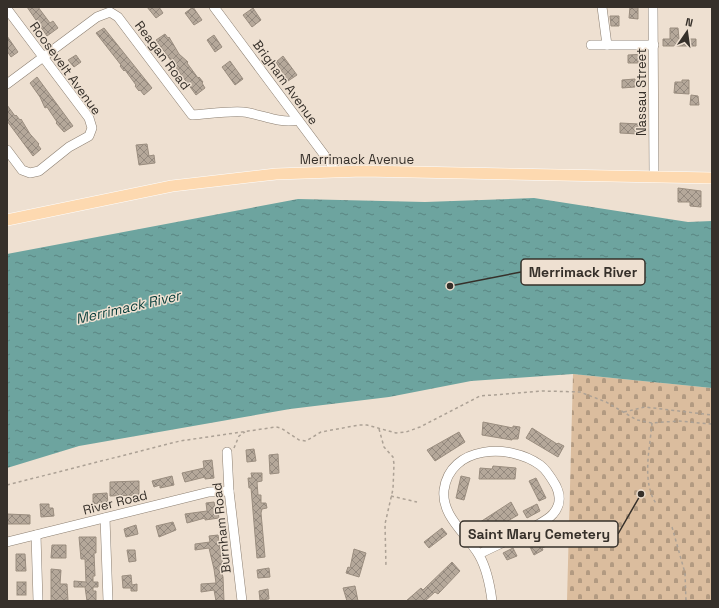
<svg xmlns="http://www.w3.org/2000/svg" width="719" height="608" viewBox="0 0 719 608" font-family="'Space Grotesk',sans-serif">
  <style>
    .cemetery { fill: url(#cemetery-stones) }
    .water { fill: url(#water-ripples) }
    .building { fill: url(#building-cross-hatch); stroke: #9a8d7f }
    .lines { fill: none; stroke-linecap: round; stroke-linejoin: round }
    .minor-casing { stroke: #8c7f71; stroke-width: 10 }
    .major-casing { stroke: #fff; stroke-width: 12 }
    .path { stroke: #aca195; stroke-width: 1.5; stroke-dasharray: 3 3; stroke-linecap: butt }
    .minor { stroke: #fff; stroke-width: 9 }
    .major { stroke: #fdd9b0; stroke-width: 11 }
    .labels { text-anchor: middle; stroke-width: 3; stroke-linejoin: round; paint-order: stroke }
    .street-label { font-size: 13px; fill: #36302a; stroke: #eee0d1 }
    .water-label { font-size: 14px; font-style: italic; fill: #063c39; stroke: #eee0d1 }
    .leader { fill: none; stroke: #36302a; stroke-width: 1.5 }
    .callout-dot { fill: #36302a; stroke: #eee0d1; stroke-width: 1.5 }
    .callout { fill: #eee0d1; stroke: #36302a; stroke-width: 1.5 }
    .callout-label { font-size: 14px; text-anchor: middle; font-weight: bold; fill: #36302a }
  </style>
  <defs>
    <pattern id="cemetery-stones" width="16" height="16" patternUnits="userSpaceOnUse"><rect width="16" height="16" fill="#dbbd9e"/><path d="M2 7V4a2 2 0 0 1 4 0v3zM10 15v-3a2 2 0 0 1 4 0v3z" fill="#b29a81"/></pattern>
    <pattern id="water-ripples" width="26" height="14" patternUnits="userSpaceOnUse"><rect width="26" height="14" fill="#6da49f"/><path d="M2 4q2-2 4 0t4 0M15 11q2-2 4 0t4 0" fill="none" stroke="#5a8682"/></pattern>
    <pattern id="building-cross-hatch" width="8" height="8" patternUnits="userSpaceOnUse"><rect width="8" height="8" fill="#b5a89a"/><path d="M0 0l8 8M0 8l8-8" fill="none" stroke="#94897e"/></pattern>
  </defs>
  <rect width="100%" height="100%" fill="#eee0d1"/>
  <polygon class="cemetery" points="573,374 712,388 712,601 567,601"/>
  <polygon class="water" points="534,198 688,222 712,221 712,388 573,374 471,381 389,397 290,409 79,446 7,468 7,254 298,199 425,202"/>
  <g class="building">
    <polygon points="27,7 38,7 50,23 53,21 58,28 47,36"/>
    <polygon points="147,7 159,7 163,13 156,18"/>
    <polygon points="193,7 202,20 194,25 185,13"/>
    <polygon points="630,7 638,7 638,19 629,18"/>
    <polygon points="253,8 261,20 252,27 243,15"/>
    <polygon points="610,16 619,16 619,26 611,26"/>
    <polygon points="104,28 152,88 144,95 140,90 139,91 135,86 136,85 125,70 124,71 120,66 121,65 96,33"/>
    <polygon points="670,28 678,28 679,39 696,39 696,46 663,46 663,39 670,39"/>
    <polygon points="165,34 168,38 169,37 179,54 188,62 187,63 198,78 199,77 203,82 202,83 205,88 196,95 156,40"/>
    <polygon points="214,35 222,47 215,52 207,40"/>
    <polygon points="7,36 18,52 11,57 7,51"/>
    <polygon points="645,54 645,63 628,63 628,55"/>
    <polygon points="76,55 81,62 74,67 68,60"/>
    <polygon points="283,56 297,75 288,81 276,62"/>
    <polygon points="230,61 243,79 235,85 222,67"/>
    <polygon points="37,77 73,126 64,132 56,123 57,122 47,107 45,108 40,97 30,83"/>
    <polygon points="635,79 635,87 622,88 622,80"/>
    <polygon points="682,80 689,80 689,94 674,93 675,82 682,82"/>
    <polygon points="691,95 698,96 699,105 690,105"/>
    <polygon points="7,105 15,116 16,115 20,120 21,119 30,134 39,144 38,145 41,149 33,156 7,121"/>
    <polygon points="620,123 639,124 638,134 620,133"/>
    <polygon points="147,144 149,156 154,155 155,163 139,165 136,145"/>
    <polygon points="678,188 701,191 701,207 690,206 690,202 678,202"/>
    <polygon points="483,422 513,428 513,426 520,427 518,439 512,439 512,440 482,435"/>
    <polygon points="532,428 557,444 558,443 564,446 558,457 526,438"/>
    <polygon points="459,432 465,442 435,461 427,450"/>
    <polygon points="254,449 256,461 247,462 246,450"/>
    <polygon points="278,454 279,473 270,474 269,455"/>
    <polygon points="212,460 214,478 205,479 205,477 185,482 182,473 204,468 203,461"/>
    <polygon points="493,466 516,468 515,479 479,479 480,468 492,469"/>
    <polygon points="251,473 262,473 262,481 257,482 258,495 261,495 261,503 266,503 267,508 262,509 261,513 265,557 257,558 251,488 249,488 248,478 252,478"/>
    <polygon points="172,476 174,485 160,488 160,485 154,487 152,481"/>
    <polygon points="461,476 470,478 464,500 456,498"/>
    <polygon points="536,478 546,498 539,501 529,481"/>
    <polygon points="139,481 139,495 110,496 110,482"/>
    <polygon points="107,493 108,503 93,504 93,494"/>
    <polygon points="214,502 216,512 218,512 219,518 205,520 205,518 187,523 185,514 207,511 206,503"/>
    <polygon points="511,502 518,515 506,522 505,520 480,536 474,526"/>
    <polygon points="40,504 49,504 49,508 53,508 54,516 41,517"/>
    <polygon points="537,504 540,511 527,518 523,511"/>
    <polygon points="7,514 30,515 30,524 7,524"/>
    <polygon points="173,522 176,530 159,537 156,526"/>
    <polygon points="136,525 138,534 126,537 124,529"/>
    <polygon points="442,528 447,534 429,548 424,542"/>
    <polygon points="553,530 559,541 542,548 543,550 534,555 528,543"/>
    <polygon points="218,535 223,565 220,566 223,577 224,601 216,601 214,590 201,592 201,584 216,583 214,569 209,548 195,550 195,544 210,542 209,536"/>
    <polygon points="79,537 96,537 96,553 94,553 95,576 93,576 93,582 98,582 98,587 93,587 93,591 96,591 96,601 87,601 85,587 74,587 74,581 86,582 85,559 81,559"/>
    <polygon points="52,545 66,545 66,558 51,558"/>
    <polygon points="513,548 517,556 507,560 503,553"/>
    <polygon points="354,549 366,553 359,577 346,573 348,567 350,568"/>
    <polygon points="127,550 135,550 136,561 129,562"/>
    <polygon points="16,554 25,554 26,571 16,571"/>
    <polygon points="452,562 460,571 438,594 435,592 425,601 406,601 421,588 423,590"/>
    <polygon points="269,568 270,577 258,578 257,570"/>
    <polygon points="51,569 61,570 60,584 67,584 68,601 51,601"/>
    <polygon points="131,575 132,585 137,584 137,591 131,591 131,588 123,588 122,576"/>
    <rect x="17" y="582" width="9" height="13"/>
    <polygon points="355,586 358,601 347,601 343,588"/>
    <polygon points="268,589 269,599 260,600 259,591"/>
  </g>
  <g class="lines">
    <defs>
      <g id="minor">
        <polyline points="214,7 337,172"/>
        <polyline points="602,7 607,45"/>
        <polyline points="653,7 654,177"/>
        <polyline points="7,9 89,118 92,128 89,136 69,147 39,171 30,173 22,170 7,150"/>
        <polyline points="591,45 654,45"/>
        <path d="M7 84 97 17 110 12 118 17 192 115C209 114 226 111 243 112 262 114 278 124 298 120"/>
        <polyline points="227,452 229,491 242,601"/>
        <polyline points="105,518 108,601"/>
        <polyline points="36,535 38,601"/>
        <polyline points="7,542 209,492 229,491"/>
        <path d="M479 554C494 546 544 525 553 514 560 506 561 496 556 486 552 479 547 470 540 465 510 443 450 445 444 490 441 516 467 534 479 555 487 569 490 585 492 601"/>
      </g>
      <polyline id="major" points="7,220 172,186 276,174 363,171 712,178"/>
    </defs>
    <use href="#minor" class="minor-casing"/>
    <use href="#major" class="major-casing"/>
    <g class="path">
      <polyline points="624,412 645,407 712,415"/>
      <path d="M652 423C650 449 641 482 657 505"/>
      <polyline points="379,429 384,447 393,457 394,464 393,489 385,524 386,567"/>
      <polyline points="234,448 239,436 245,432"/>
      <polyline points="7,485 180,441 276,427 281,428 299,440 306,441 321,432 359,425 367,425 396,433 406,432 420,427 480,396 543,391 580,392 606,402 637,420 652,423 678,421 712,424"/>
      <polyline points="391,496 417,502"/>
      <polyline points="672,527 685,573 686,601"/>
    </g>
    <use href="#minor" class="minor"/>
    <use href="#major" class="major"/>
  </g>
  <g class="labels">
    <g class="street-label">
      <text transform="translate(163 55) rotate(53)" y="5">Reagan Road</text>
      <text transform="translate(66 68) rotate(54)" y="5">Roosevelt Avenue</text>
      <text transform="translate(286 82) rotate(54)" y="5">Brigham Avenue</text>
      <text transform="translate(641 92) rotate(-90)" y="5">Nassau Street</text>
      <text x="357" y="164">Merrimack Avenue</text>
      <text transform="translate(115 502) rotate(-14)" y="5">River Road</text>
      <text transform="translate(221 528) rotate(-96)" y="5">Burnham Road</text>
    </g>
    <g class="water-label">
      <text transform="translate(128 307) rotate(-13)" y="5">Merrimack River</text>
    </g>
  </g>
  <path class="leader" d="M450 286L521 272M641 494L618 534"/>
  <g class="callout-dot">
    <circle cx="450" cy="286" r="4"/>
    <circle cx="641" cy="494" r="4"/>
  </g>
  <g class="callout">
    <rect x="521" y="259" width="124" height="26" rx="4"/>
    <rect x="460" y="521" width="158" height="26" rx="4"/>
  </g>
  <g class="callout-label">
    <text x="583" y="277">Merrimack River</text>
    <text x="539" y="539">Saint Mary Cemetery</text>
  </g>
  <rect width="719" height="608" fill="none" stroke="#36302a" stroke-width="16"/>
  <g transform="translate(687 32) rotate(13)" stroke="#eee0d1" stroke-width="3" paint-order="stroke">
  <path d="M0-3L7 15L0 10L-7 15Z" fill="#36302a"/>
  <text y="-6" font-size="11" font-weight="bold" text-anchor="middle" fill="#36302a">N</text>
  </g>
</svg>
